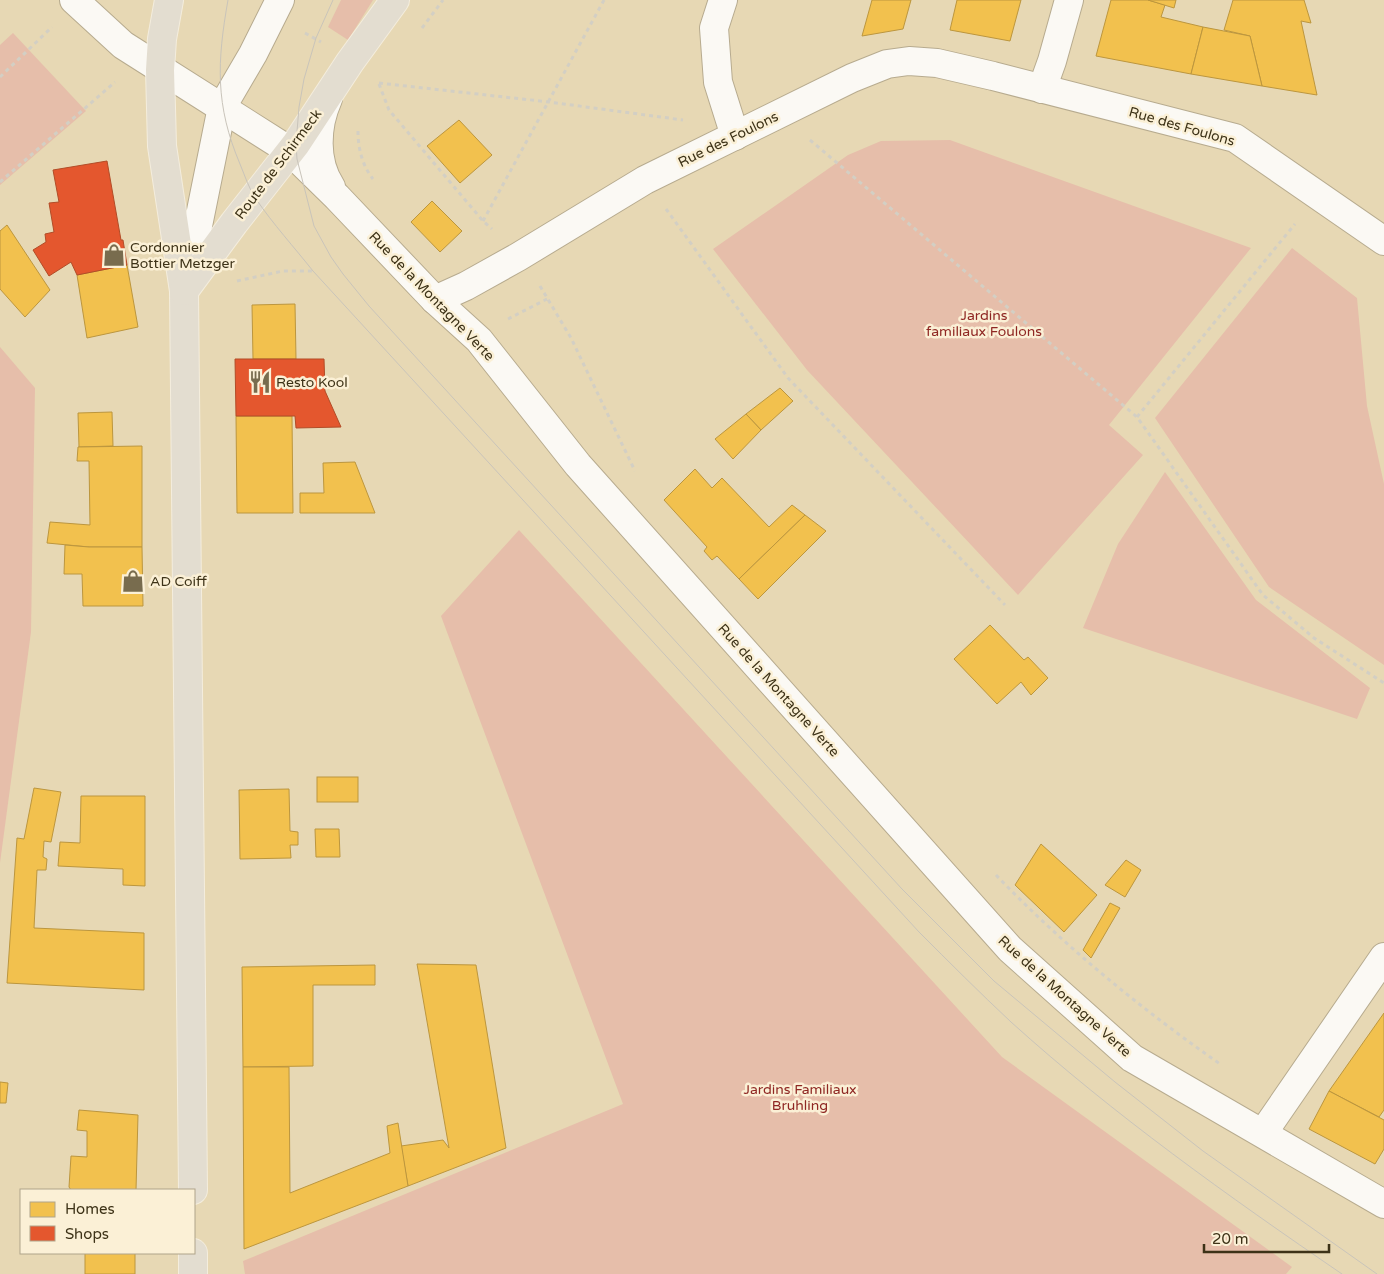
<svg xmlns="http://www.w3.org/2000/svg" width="1384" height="1274" viewBox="0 0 1384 1274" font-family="'Varela Round',sans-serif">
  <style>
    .green { fill: #e6beaa }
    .homes { fill: #f2c14e; stroke: #bc963e }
    .shops { fill: #e4572e; stroke: #b24c27 }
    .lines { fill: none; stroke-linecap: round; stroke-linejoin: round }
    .minor-casing { stroke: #b7ab8f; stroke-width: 30 }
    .major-casing { stroke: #f4eddd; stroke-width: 30 }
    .path { stroke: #d3cfc4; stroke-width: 3; stroke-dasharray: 4 4; stroke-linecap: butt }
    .minor { stroke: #fbf9f4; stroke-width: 28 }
    .major { stroke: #e3ddd0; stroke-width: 28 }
    .tram { stroke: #c9c4ba; stroke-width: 1 }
    .labels { text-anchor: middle; stroke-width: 5; stroke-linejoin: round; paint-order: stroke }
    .street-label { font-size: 14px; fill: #3d3217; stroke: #fbf0d6 }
    .poi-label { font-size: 14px; fill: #3d3217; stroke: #fbf0d6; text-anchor: start }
    .park-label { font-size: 14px; fill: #8f2723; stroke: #fbf0d6 }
  </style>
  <rect width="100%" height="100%" fill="#e7d8b4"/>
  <g class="green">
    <polygon points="341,0 373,0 348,40 328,27"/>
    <polygon points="13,33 86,111 0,185 0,45"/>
    <polygon points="950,140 1251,248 1109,425 1143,455 1018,595 807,370 713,249 848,155 881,141"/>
    <polygon points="1292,248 1357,298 1367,406 1384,484 1384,665 1269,587 1155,418"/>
    <polygon points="0,347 35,388 31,632 0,863"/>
    <polygon points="1165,472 1256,600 1370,688 1357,719 1083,628 1118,544"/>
    <polygon points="519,530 1002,1057 1292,1267 1286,1274 245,1274 243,1261 623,1104 441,616"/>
  </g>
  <g class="homes">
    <polygon points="872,0 911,0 903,29 862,36"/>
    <polygon points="957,0 1021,0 1010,41 950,30"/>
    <polygon points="1111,0 1148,0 1165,5 1161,17 1203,27 1191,74 1096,56"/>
    <polygon points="1148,0 1176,0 1174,8"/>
    <polygon points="1233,0 1304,0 1311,23 1301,21 1317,95 1262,86 1250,36 1224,30"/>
    <polygon points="1203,27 1250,36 1262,86 1191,74"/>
    <polygon points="459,120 492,155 460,183 427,146"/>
    <polygon points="432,201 462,231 440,252 411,222"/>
    <polygon points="7,225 50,290 25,317 0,289 0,231"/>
    <polygon points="127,265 138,327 87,338 77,275"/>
    <polygon points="295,304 296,359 253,359 252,305"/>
    <polygon points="780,388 793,401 761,430 746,414"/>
    <polygon points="112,412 113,446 79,447 78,413"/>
    <polygon points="746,414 761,430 733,459 715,439"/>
    <polygon points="236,416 292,416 293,513 237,513"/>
    <polygon points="142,446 142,547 89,547 47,543 50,522 90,525 89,461 77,461 78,447"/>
    <polygon points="355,462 375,513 300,513 300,493 324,493 323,463"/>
    <polygon points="695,469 712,488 722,478 769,527 792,505 805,515 739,579 717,556 712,560 704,551 707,547 664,500"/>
    <polygon points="805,515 826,531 758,599 739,579"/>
    <polygon points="65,545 89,547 142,547 143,606 83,606 82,574 64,574"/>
    <polygon points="990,625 1024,660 1028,657 1048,678 1031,695 1021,682 997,704 954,659"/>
    <rect x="317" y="777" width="41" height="25"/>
    <polygon points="34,788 61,792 51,842 44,841 43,857 47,859 46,870 37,870 34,928 144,933 144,990 7,983 17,838 24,839"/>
    <polygon points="289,789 290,831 298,832 298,845 290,845 291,858 240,859 239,790"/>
    <polygon points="81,796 145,796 145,886 123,885 123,869 58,866 60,842 80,843"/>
    <polygon points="315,829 339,829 340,857 316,857"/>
    <polygon points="1041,844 1097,895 1064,932 1015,885"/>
    <polygon points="1126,860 1141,870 1125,897 1105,885"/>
    <polygon points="1110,903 1120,908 1091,958 1083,950"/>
    <polygon points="417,964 476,965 506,1148 408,1186 401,1146 443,1140 449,1148"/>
    <polygon points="375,965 375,985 313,985 313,1066 243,1067 242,967"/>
    <polygon points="1384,1013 1384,1110 1379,1117 1329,1091"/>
    <polygon points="243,1067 289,1067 290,1193 390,1153 387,1126 398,1123 408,1186 244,1249"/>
    <polygon points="0,1082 8,1083 6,1103 0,1103"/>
    <polygon points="1329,1091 1384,1120 1384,1149 1375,1164 1309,1129"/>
    <polygon points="79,1110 138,1115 136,1190 71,1190 69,1187 71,1156 87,1157 87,1131 77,1130"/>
    <rect x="85" y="1253" width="50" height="21"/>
  </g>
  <g class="shops">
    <polygon points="107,161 121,240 123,240 127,265 77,275 71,262 49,276 33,250 46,242 45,234 54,232 49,203 59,202 53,170"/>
    <polygon points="235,359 324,359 325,391 341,427 296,428 295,416 236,416"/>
  </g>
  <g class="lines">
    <defs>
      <g id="minor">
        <polyline points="74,0 123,45 290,151 337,197 435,300 479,340 578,465 1010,949 1132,1058 1384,1204"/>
        <polyline points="723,0 714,28 718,82 735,136"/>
        <polyline points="1042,89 1052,61 1069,0"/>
        <path d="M328 99C316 126 314 161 331 187"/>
        <polyline points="185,290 222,107 253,54 280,0"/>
        <polyline points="435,300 466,286 518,257 645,180 852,78 887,64 909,61 937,63 993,76 1235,138 1384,241"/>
        <polyline points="1263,1133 1384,957"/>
      </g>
      <g id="major">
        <polyline points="169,0 162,39 160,70 162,146 184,291 193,1190"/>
        <polyline points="184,291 234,223 296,144 350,62 395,0"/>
        <polyline points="193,1253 193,1274"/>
      </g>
    </defs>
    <use href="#minor" class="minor-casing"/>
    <use href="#major" class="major-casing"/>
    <g class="path">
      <polyline points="422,28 443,0"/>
      <polyline points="305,33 321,42"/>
      <polyline points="0,77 52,27"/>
      <polyline points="379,83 549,102 683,120"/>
      <polyline points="379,84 389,110 483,221 492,229"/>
      <path d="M358 131C358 148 362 165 373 179"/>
      <polyline points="810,140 1137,417 1263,595 1314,638 1384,683"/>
      <polyline points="0,182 115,82"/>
      <polyline points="666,209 788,378 1005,605"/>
      <polyline points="483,221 604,0"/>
      <polyline points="237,281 283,271 313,271"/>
      <polyline points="540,286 571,338 635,471"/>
      <polyline points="508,319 547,299"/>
      <polyline points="1137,417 1295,224"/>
      <path d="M996 875C1063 945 1140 1008 1220 1064"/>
    </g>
    <use href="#minor" class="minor"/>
    <use href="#major" class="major"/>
    <g class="tram">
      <path d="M228 0C217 62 215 105 240 164 245 176 249 189 256 199 273 224 294 247 313 271L919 932C949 962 980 993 1011 1022 1114 1115 1228 1196 1342 1274"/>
      <polyline points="333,0 316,38 304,79 299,107 296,144 297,159 314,226 331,257 343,274 369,306 902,889 994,981 1115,1082 1203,1151 1377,1274"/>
    </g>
  </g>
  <defs>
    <symbol id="shop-bare" viewBox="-9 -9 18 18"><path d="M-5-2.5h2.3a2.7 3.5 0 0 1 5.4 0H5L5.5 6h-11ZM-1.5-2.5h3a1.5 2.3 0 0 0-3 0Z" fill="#786c4e" stroke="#fbf0d6" stroke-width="2.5" paint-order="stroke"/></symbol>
    <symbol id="restaurant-bare" viewBox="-9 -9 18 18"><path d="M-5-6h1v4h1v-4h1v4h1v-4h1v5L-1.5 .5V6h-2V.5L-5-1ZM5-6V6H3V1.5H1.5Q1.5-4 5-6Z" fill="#786c4e" stroke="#fbf0d6" stroke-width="2.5" paint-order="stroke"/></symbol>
  </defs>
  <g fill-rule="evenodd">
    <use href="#shop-bare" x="98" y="239" width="32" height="32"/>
    <use href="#restaurant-bare" x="244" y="366" width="32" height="32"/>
    <use href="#shop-bare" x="117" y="565" width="32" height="32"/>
  </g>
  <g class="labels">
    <g class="street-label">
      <text transform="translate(1182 126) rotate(16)" y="5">Rue des Foulons</text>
      <text transform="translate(728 139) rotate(-26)" y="5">Rue des Foulons</text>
      <text transform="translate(278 164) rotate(-53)" y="5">Route de Schirmeck</text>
      <text transform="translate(432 296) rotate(46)" y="5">Rue de la Montagne Verte</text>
      <text transform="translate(779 690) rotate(48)" y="5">Rue de la Montagne Verte</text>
      <text transform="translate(1065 996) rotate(42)" y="5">Rue de la Montagne Verte</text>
    </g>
    <g class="poi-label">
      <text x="130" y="252">Cordonnier<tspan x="130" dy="16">Bottier Metzger</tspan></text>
      <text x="276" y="387">Resto Kool</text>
      <text x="150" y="586">AD Coiff</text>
    </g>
    <g class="park-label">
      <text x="984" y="320">Jardins<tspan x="984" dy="16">familiaux Foulons</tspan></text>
      <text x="800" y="1094">Jardins Familiaux<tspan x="800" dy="16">Bruhling</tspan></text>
    </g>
  </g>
  <rect x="20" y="1189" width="175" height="65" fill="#fbf0d6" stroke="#afa48a"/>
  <rect x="30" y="1202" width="25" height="15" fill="#f2c14e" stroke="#afa48a"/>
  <text x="65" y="1214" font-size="15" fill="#3d3217">Homes</text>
  <rect x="30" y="1226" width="25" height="15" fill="#e4572e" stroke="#afa48a"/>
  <text x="65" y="1239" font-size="15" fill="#3d3217">Shops</text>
  <path d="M1204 1244v8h125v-8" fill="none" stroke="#3d3217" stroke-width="2.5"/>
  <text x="1212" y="1244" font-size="15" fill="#3d3217" stroke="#fbf0d6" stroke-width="4" paint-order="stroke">20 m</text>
</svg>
